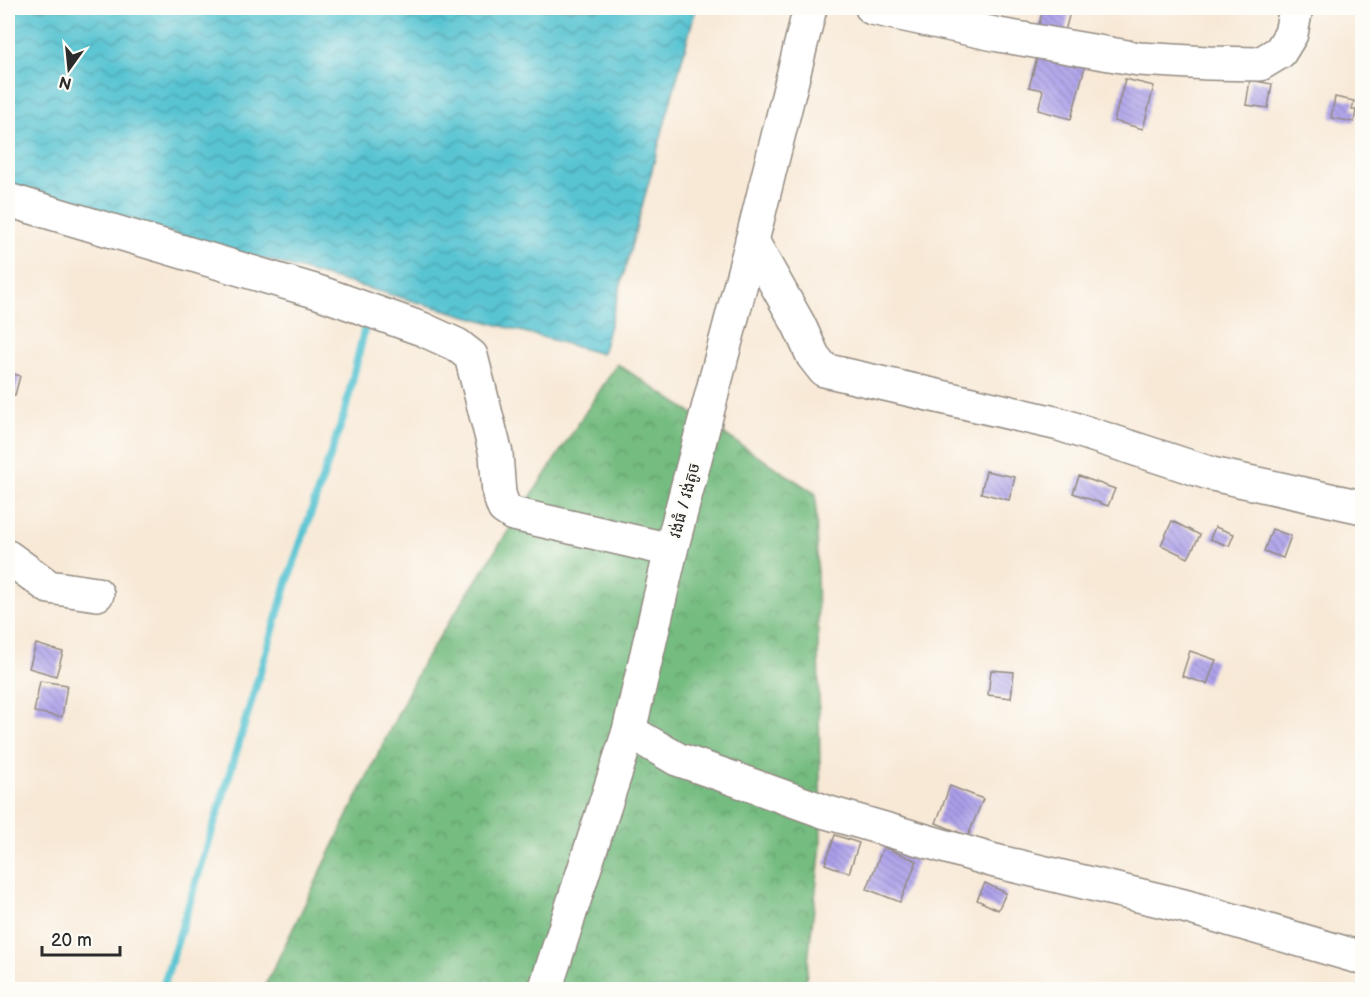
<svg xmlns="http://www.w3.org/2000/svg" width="1370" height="997" viewBox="0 0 1370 997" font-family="'Balsamiq Sans','Noto Sans Khmer',sans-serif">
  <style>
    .forest { fill: url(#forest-crowns); stroke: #507456; stroke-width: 1.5 }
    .water { fill: url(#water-waves); stroke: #42787e; stroke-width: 1.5 }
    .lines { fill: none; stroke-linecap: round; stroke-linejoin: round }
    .stream { stroke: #58c4d2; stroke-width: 8 }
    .building { fill: url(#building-back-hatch) }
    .minor-casing { stroke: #928a81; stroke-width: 36 }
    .major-casing { stroke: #928a81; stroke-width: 36 }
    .minor { stroke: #fff; stroke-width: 33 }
    .major { stroke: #fff; stroke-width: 33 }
    .labels { text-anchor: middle; stroke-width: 4.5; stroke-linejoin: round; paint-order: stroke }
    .street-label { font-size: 16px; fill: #2b2b2b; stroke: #fdfcf7 }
  </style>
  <defs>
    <pattern id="forest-crowns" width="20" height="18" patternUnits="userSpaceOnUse" patternTransform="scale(1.5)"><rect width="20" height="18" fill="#75bc80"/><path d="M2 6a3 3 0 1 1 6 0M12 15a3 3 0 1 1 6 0" fill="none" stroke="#609969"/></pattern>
    <pattern id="water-waves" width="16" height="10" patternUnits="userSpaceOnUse" patternTransform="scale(1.5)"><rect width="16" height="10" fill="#58c4d2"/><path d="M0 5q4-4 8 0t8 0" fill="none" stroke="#499fab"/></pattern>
    <pattern id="building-back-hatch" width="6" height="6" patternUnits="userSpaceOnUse" patternTransform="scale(1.5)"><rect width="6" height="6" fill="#ac9fea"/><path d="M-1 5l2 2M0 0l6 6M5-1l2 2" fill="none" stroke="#8c82be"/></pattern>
  </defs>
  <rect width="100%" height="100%" fill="#fdfcf7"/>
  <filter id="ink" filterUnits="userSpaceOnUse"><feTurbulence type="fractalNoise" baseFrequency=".0167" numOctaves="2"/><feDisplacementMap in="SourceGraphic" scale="12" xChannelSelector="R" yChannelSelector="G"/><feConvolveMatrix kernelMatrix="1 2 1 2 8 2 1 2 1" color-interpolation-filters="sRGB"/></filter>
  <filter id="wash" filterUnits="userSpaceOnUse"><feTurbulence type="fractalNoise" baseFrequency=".008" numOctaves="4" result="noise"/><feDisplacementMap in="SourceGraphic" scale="24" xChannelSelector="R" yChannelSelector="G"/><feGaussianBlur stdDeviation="1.35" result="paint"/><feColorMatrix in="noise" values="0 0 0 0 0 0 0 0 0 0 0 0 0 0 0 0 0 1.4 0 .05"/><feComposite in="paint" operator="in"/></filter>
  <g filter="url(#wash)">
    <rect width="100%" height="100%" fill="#f8e9d7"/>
    <polygon class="forest" points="617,364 816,494 821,845 805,989 263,990 423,662"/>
    <polygon class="water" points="8,8 696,8 602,354 8,187"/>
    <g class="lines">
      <polyline class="stream" points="162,990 218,812 287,583 344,415 364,331"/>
    </g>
    <g id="blocks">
      <g class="building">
        <polygon points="1043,8 1071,8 1064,35 1038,29"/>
        <polygon points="1038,54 1085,66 1071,119 1038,110 1043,90 1029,87"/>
        <polygon points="1125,79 1154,86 1143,129 1114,121"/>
        <polygon points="1250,80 1272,84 1268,108 1246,105"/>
        <polygon points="1335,97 1354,101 1352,110 1356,110 1354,122 1331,118"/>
        <polygon points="8,372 20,376 15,395 8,393"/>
        <polygon points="986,471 1015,477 1009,500 981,493"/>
        <polygon points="1079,476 1115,489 1108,506 1073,493"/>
        <polygon points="1172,521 1200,535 1188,558 1161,545"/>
        <polygon points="1215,527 1234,534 1229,546 1210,539"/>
        <polygon points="1272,529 1291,536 1283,558 1264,551"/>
        <polygon points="36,644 63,652 56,676 29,668"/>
        <polygon points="1190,651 1216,660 1207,684 1182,676"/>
        <polygon points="991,670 1014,672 1011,698 988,695"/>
        <polygon points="40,681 67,685 62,717 34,712"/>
        <polygon points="950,786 983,799 968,836 936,823"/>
        <polygon points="835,835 859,843 849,873 825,864"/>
        <polygon points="883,847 917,861 900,902 867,889"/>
        <polygon points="985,883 1006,893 998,910 977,900"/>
      </g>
    </g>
  </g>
  <g filter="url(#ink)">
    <use href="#blocks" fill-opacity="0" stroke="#928a81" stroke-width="1.5"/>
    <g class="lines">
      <defs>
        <g id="minor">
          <polyline points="872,8 999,35 1139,59 1208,63 1260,64 1280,52 1291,34 1296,8"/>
          <polyline points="8,200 318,292 422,329 457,345 471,356 496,454 499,494 504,508 513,514 671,550"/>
          <polyline points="752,241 799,325 813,356 824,370 1059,424 1212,474 1362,507"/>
          <polyline points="8,557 49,587 97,594"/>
          <polyline points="629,731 677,759 726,776 826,812 995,861 1184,906 1355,956 1362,957"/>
        </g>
        <polyline id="major" points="545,990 629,731 671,550 752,241 810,8"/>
      </defs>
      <use href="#minor" class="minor-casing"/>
      <use href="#major" class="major-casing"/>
      <use href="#minor" class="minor"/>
      <use href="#major" class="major"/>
    </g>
  </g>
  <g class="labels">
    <g class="street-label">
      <text transform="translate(684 500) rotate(-75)" y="6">វង់ធំ / វង់តូច</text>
    </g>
  </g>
  <rect width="1370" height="997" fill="none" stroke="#fdfcf7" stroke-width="30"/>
  <g transform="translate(69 69) rotate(195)" stroke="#fdfcf7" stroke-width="4.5" paint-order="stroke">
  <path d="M0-4.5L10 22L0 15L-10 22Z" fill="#2b2b2b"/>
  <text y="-9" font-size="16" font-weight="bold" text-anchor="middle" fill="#2b2b2b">N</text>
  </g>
  <path d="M42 946v9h78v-9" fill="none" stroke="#2b2b2b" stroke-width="3"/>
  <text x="51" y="946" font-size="18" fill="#2b2b2b" stroke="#fdfcf7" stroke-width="4.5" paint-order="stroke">20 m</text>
</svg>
